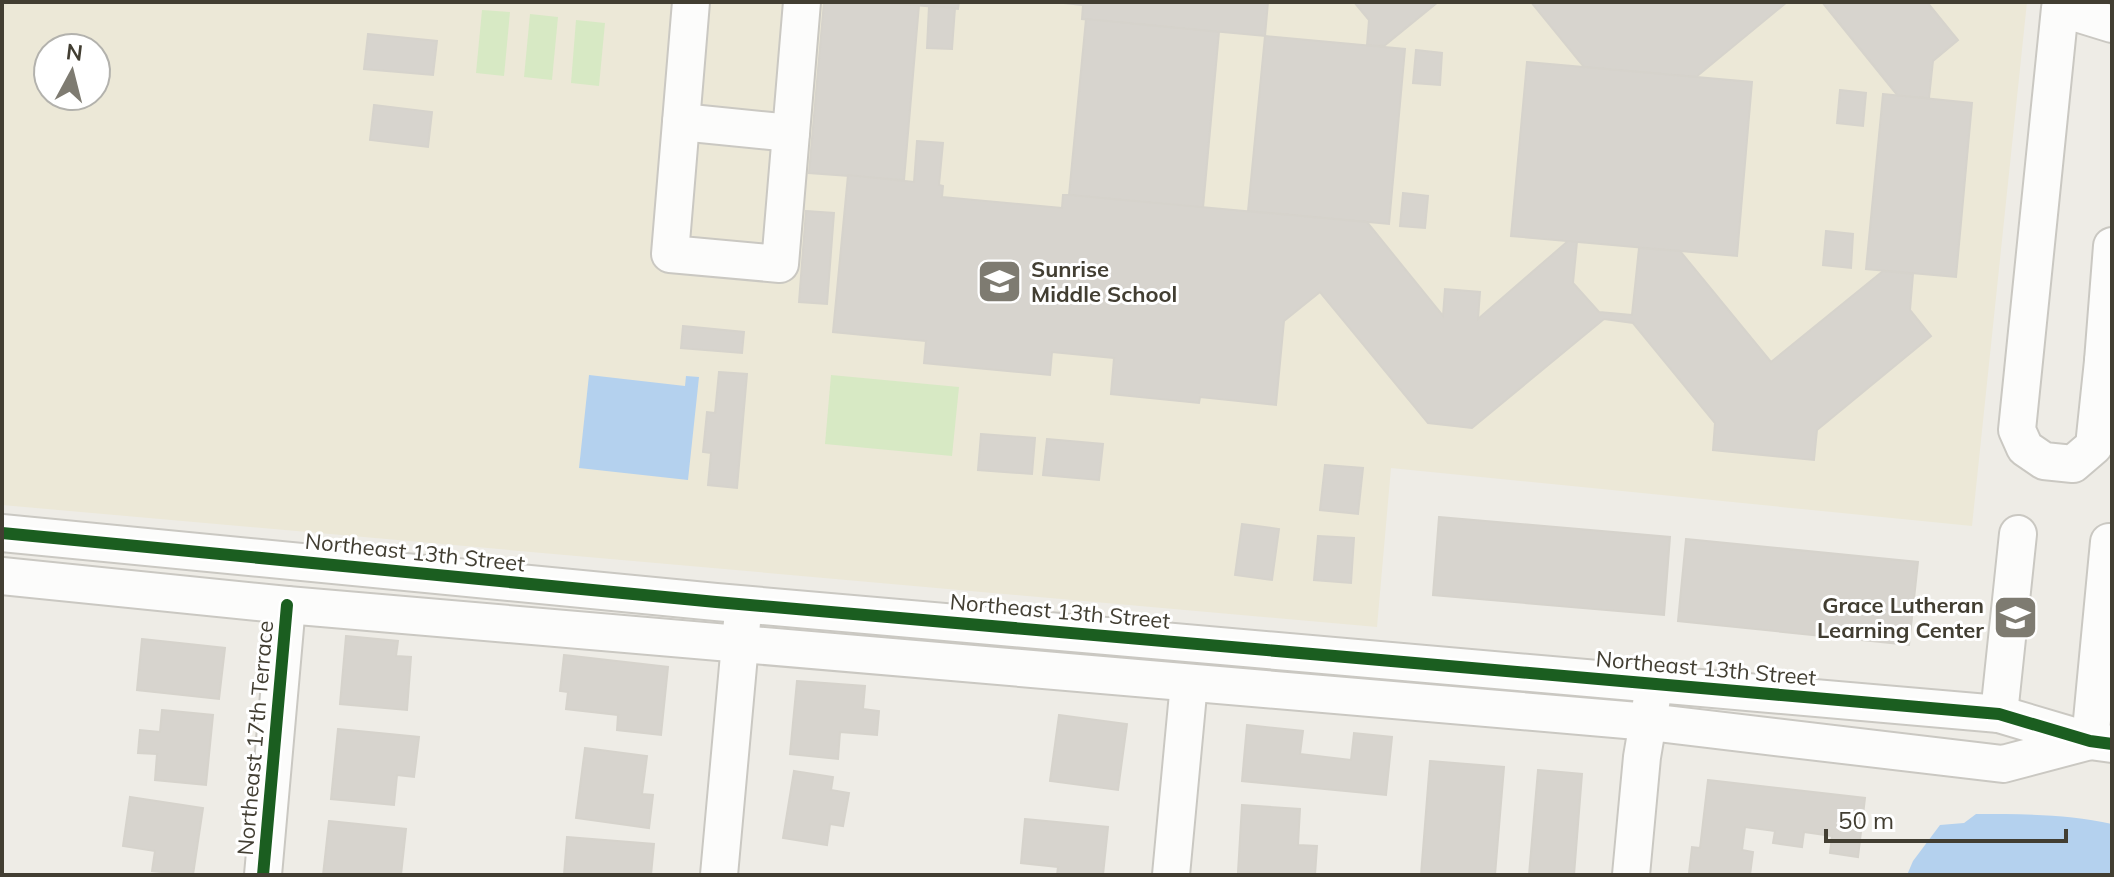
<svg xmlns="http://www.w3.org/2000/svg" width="2114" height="877" viewBox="0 0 2114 877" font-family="Mulish,sans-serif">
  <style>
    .education { fill: #ece8d7; fill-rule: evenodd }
    .green { fill: #d7e9c4 }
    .water { fill: #b4d1ee }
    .building { fill: #d7d4ce; stroke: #d6d3cc; stroke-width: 2 }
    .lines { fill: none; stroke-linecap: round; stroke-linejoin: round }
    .minor-casing { stroke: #cac8c2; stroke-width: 40 }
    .minor { stroke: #fcfcfb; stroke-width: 36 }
    .cycleway-casing { stroke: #fff; stroke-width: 17 }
    .cycleway { stroke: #1b5e20; stroke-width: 12 }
    .labels { text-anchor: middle; stroke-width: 6; stroke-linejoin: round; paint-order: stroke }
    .poi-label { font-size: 22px; font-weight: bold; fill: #423e32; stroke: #fff; text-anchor: start }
    .street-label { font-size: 22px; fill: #423e32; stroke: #fff }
  </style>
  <rect width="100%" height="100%" fill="#eeece6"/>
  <path class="education" d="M2 2H2027L1972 526 1391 468 1377 627 2 505ZM48 48H96V96H48Z"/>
  <g class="green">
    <polygon points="482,10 510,12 504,76 476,73"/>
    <polygon points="530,14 558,17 552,80 524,77"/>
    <polygon points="576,20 605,23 599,86 571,83"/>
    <polygon points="831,375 959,387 952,456 825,444"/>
  </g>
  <g class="water">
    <polygon points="589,375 685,386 686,376 699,377 688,480 579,468"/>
    <path d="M1976 814C2022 814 2068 814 2112 824V875H1907L1913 861 1940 825 1964 823Z"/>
  </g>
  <g class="building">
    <polygon points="824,2 880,2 919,5 904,180 809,173"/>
    <polygon points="880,2 959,2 958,9"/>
    <polygon points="1054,2 1268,2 1265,36 1082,19 1083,5"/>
    <polygon points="1354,2 1438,2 1384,46 1367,45 1369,20"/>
    <polygon points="1531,2 1787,2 1696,77 1584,67"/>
    <polygon points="1822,2 1927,2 1958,40 1933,61 1929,98 1898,96"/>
    <polygon points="929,6 955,8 952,49 927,48"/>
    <polygon points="1086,19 1219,32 1203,208 1069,195"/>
    <polygon points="368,34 437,41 433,75 364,69"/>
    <polygon points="1265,36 1405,49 1389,224 1248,211"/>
    <polygon points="1416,50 1442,53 1440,85 1413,83"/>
    <polygon points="1527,62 1752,82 1737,256 1511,236"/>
    <polygon points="1840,90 1866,93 1863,126 1837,123"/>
    <polygon points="1883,94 1972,103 1956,277 1866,269"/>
    <polygon points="374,105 432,112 428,147 370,140"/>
    <polygon points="917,141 943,143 939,185 943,186 942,197 1062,208 1063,195 1069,195 1367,222 1443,316 1445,289 1480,292 1478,319 1568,241 1577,242 1573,283 1599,312 1632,315 1639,248 1680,251 1771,362 1883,271 1913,274 1910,310 1931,336 1817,430 1814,460 1713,450 1715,423 1633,323 1604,319 1472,428 1428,423 1320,292 1284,321 1276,405 1200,397 1199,403 1111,394 1114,358 1052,352 1050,375 924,363 926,341 833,332 848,175 914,182"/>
    <polygon points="1403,193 1428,196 1425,228 1400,226"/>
    <polygon points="806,211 834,213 827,304 799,302"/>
    <polygon points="1826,231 1853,234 1851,268 1823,265"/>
    <polygon points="683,326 744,332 742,353 681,348"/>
    <polygon points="719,372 747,374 737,488 708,485 711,453 703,452 707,412 715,413"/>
    <polygon points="981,434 1035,438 1032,474 978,470"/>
    <polygon points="1047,439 1103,444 1099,480 1043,475"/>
    <polygon points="1325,465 1363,468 1358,514 1320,510"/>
    <polygon points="1439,517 1670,537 1664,615 1433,595"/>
    <polygon points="1242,524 1279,529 1272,580 1235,575"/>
    <polygon points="1318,536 1354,538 1351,583 1314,580"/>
    <polygon points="1686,539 1918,562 1909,645 1678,621"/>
    <polygon points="346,636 398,641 396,656 411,657 407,710 340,704"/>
    <polygon points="142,639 225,648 219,699 137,690"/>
    <polygon points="564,655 668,667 661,735 617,730 618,715 566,709 568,692 560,691"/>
    <polygon points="797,681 865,686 863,709 879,711 877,735 840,732 838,759 790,754"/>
    <polygon points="162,710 213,715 206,785 155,780 157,754 138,753 140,730 160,732"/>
    <polygon points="1059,715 1127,724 1118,790 1050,781"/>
    <polygon points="1247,725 1303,731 1300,754 1351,760 1354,733 1392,737 1386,795 1242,781"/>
    <polygon points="338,729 419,737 414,777 397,775 394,805 331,799"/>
    <polygon points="585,748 647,756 642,794 653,795 649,828 576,818"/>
    <polygon points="1430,761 1504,767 1495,875 1421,875"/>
    <polygon points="1538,770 1582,774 1574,875 1529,875"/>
    <polygon points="794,771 833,777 831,790 849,793 843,826 830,824 827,845 783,838"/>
    <polygon points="1708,780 1865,798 1858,857 1830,853 1832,836 1804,832 1802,847 1773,843 1775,831 1745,827 1742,850 1753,852 1750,875 1689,873 1692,847 1700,848"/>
    <polygon points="130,797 203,808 193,875 152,871 155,851 123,846"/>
    <polygon points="1242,805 1300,809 1298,845 1317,846 1315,875 1238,872"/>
    <polygon points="1025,819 1108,827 1103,875 1057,875 1058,867 1021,863"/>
    <polygon points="329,821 406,829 401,875 323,875"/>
    <polygon points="567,837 654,844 651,875 564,875"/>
  </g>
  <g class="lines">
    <defs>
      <g id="minor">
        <polyline points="691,2 670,254 780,264 802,2"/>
        <polyline points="681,122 791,133"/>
        <polyline points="2112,246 2103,361 2112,362"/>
        <polyline points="2103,361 2094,446 2073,464 2044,461 2025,448 2017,430 2060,8 2112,24"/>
        <polyline points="2,533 716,602 1999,714 2090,741 2112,744"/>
        <polyline points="2,576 287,605 1649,722 2003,764 2090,741"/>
        <polyline points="1999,714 2018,534"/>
        <polyline points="2090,741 2109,542"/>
        <polyline points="263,875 287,605"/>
        <polyline points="719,875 742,622"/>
        <polyline points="1171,875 1189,683"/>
        <polyline points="1631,875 1642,757 1652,698"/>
      </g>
    </defs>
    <use href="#minor" class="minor-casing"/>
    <use href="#minor" class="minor"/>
    <defs>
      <g id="cycleway">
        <polyline points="2,533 716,602 1999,714 2090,741 2112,744"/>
        <polyline points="263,875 287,605"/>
      </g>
    </defs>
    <use href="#cycleway" class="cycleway-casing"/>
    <use href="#cycleway" class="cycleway"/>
  </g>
  <defs>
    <symbol id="school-square" viewBox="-11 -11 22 22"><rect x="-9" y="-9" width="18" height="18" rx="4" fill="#7e7b71" stroke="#fff"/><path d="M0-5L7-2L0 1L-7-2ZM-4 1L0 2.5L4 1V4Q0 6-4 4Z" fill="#fff"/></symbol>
  </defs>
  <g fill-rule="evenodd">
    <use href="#school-square" x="974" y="256" width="51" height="51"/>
    <use href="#school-square" x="1990" y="592" width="51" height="51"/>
  </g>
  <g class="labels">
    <g class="poi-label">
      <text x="1031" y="277">Sunrise<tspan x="1031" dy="25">Middle School</tspan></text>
      <text x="1984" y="613" text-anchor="end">Grace Lutheran<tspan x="1984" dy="25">Learning Center</tspan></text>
    </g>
    <g class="street-label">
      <text transform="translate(415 552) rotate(6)" y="8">Northeast 13th Street</text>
      <text transform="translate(1060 611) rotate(5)" y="8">Northeast 13th Street</text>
      <text transform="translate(1706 668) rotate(5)" y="8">Northeast 13th Street</text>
      <text transform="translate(255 738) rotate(-85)" y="8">Northeast 17th Terrace</text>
    </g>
  </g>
  <rect width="2114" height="877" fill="none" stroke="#423e32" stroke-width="8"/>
  <g transform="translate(72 72) rotate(7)"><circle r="38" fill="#ffffff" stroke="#b3b2ad" stroke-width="2"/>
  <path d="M0-6L14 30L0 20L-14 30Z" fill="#7e7b71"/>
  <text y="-12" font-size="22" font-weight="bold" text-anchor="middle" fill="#423e32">N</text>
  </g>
  <path d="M1826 829v12h240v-12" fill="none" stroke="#423e32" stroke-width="4"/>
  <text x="1838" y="829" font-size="24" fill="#423e32" stroke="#ffffff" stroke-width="6" paint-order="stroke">50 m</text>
</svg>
